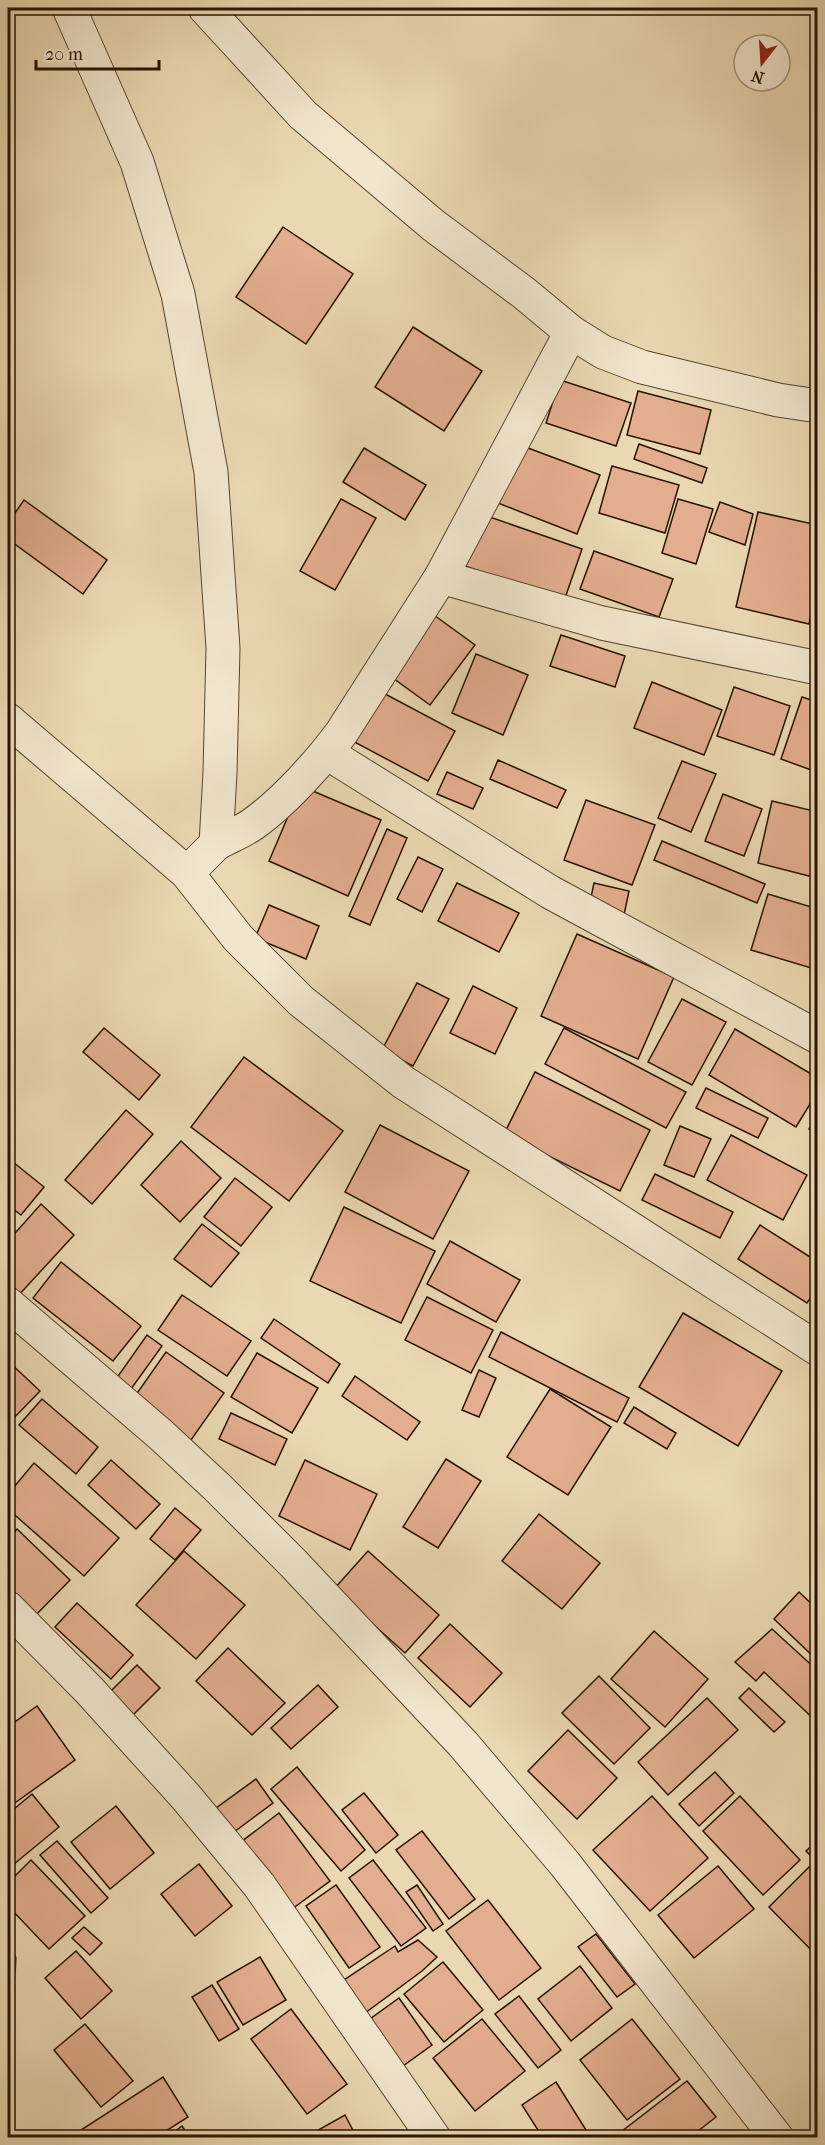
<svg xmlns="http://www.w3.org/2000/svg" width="825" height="2145" viewBox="0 0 825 2145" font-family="'IM FELL French Canon',serif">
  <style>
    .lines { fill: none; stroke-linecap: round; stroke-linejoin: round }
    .stream { stroke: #6b7766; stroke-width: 12 }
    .building { fill: #e3ae8f; stroke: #281302; stroke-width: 1.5 }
    .minor-casing { stroke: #58442e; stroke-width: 35 }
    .minor { stroke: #f1e6cd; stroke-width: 33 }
  </style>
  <rect width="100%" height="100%" fill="#ead8b2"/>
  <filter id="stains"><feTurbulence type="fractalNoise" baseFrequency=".00333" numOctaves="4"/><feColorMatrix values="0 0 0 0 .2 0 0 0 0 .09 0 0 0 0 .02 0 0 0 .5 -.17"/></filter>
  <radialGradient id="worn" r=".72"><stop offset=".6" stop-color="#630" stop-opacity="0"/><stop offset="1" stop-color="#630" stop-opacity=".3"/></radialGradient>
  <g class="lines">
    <polyline class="stream" points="8,1954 11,1959 8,1991"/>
  </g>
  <g class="building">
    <polygon points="283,227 353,274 306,344 236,297"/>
    <polygon points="413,327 482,371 444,431 375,387"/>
    <polygon points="560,380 631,403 616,446 546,423"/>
    <polygon points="638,391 711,410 700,454 627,435"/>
    <polygon points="639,444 707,468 702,483 634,459"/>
    <polygon points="520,445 600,475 577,534 498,503"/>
    <polygon points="364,448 426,485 405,520 343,482"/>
    <polygon points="612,466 679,485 665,533 599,513"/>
    <polygon points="341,499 376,518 335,590 300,571"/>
    <polygon points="678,499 713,509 696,564 662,553"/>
    <polygon points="24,500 107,560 83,594 8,539 8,523"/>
    <polygon points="720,502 753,514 745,545 709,532"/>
    <polygon points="758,512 818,525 818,583 809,624 736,607"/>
    <polygon points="481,514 582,549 564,601 462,565"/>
    <polygon points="594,551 673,579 659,617 580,589"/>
    <polygon points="427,610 475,645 430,705 382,670"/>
    <polygon points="561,635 625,656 615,687 550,666"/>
    <polygon points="476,654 528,675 503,735 452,713"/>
    <polygon points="652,682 722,710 704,755 634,728"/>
    <polygon points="372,687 455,731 428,781 345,737"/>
    <polygon points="734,687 790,706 774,755 717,736"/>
    <polygon points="802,697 818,702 818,759 814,771 781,759"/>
    <polygon points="498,760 566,790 557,808 490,779"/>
    <polygon points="682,761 716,774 691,832 658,818"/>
    <polygon points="447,772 483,788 473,809 437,794"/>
    <polygon points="301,786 381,820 348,896 269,861"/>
    <polygon points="723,794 762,809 744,856 705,841"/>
    <polygon points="586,800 655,825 632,885 564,860"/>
    <polygon points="772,801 818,812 818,858 813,877 758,863"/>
    <polygon points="387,829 407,838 370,925 349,916"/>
    <polygon points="662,841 765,884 757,903 654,860"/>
    <polygon points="418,857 443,869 422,912 397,899"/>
    <polygon points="457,883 519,913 499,952 438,921"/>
    <polygon points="594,883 629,891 624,915 589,907"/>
    <polygon points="768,894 818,909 818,970 751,950"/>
    <polygon points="269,905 319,926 306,959 255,938"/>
    <polygon points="577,934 674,977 638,1059 541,1016"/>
    <polygon points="417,983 449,999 413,1066 382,1050"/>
    <polygon points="473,986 517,1008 495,1054 450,1033"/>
    <polygon points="682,999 726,1022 692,1085 648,1062"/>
    <polygon points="104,1028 160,1075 139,1100 83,1052"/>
    <polygon points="564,1028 686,1092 666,1128 545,1064"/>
    <polygon points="735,1029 818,1078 818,1091 796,1127 709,1075"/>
    <polygon points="244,1057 343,1131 289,1201 191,1127"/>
    <polygon points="535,1072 650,1130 620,1191 504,1134"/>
    <polygon points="706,1088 768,1118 758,1138 696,1108"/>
    <polygon points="126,1110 153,1134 92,1204 65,1180"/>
    <polygon points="818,1113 818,1134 809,1129"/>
    <polygon points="380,1125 469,1171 433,1239 345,1192"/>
    <polygon points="680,1126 711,1139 694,1177 664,1165"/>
    <polygon points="731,1135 807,1175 783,1220 707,1180"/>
    <polygon points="181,1141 221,1178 180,1222 141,1185"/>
    <polygon points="8,1158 44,1187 21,1215 8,1205"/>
    <polygon points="655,1174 733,1212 720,1238 642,1200"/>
    <polygon points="235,1178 272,1207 241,1246 204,1217"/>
    <polygon points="41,1204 74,1235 17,1297 8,1289 8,1241"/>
    <polygon points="344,1207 435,1251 401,1323 310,1281"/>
    <polygon points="202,1224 239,1253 211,1287 174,1259"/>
    <polygon points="760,1225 818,1262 818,1287 807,1303 738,1259"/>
    <polygon points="450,1241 520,1280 496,1322 427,1284"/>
    <polygon points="61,1262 141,1326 113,1361 33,1298"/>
    <polygon points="182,1295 251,1341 227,1376 158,1330"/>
    <polygon points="427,1297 493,1330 471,1373 405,1340"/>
    <polygon points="683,1313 782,1371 738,1446 639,1387"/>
    <polygon points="274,1319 340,1364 328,1383 261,1338"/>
    <polygon points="501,1332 629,1398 617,1422 489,1357"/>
    <polygon points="147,1335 162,1346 131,1389 116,1379"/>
    <polygon points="166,1352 224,1393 191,1440 133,1399"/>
    <polygon points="257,1353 318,1388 292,1433 231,1397"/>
    <polygon points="8,1361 40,1391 9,1423 8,1422"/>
    <polygon points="479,1370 496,1378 479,1417 462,1410"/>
    <polygon points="355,1376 420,1422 407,1440 342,1396"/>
    <polygon points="550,1389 611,1427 568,1495 507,1457"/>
    <polygon points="42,1399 98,1447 76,1474 19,1425"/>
    <polygon points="634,1407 676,1433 667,1449 624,1423"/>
    <polygon points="231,1413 287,1439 275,1465 219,1439"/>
    <polygon points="446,1459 481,1481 438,1548 403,1527"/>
    <polygon points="111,1460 160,1504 136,1529 88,1485"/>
    <polygon points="305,1460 377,1494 350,1550 279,1516"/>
    <polygon points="34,1463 119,1538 84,1576 8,1509 8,1494"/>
    <polygon points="175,1508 201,1530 175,1560 150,1539"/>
    <polygon points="539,1514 600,1563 562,1609 502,1561"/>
    <polygon points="17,1529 70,1580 34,1617 8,1592 8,1539"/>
    <polygon points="184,1551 245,1605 196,1659 136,1605"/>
    <polygon points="368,1551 439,1615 405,1653 334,1589"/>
    <polygon points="799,1592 818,1610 818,1661 774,1619"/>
    <polygon points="77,1603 133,1655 111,1679 55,1627"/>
    <polygon points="450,1624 502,1673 470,1707 418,1658"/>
    <polygon points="772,1629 818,1671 818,1723 764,1672 756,1681 735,1662"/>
    <polygon points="654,1631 708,1679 665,1727 611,1679"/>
    <polygon points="228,1648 285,1703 252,1735 196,1681"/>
    <polygon points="137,1665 160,1688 126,1722 103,1699"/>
    <polygon points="599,1676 650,1728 614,1764 562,1713"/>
    <polygon points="318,1685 338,1707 291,1749 271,1728"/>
    <polygon points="749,1688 785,1722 774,1732 739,1698"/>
    <polygon points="707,1698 738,1730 668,1795 638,1762"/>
    <polygon points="37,1706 75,1760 12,1805 8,1798 8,1727"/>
    <polygon points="568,1730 617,1778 577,1819 528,1771"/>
    <polygon points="297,1767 365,1850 341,1871 271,1789"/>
    <polygon points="715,1772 734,1793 699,1826 679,1804"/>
    <polygon points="256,1779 273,1803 230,1835 212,1811"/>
    <polygon points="364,1793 398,1835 376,1853 342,1810"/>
    <polygon points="32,1794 59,1827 8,1869 8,1814"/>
    <polygon points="652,1796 708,1858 650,1911 593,1850"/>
    <polygon points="740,1796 800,1860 763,1895 703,1831"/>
    <polygon points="116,1806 154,1853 110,1889 71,1842"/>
    <polygon points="279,1813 330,1881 292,1909 241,1842"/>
    <polygon points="422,1831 475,1899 449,1919 396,1850"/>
    <polygon points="818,1840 818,1863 806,1851"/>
    <polygon points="57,1841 108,1898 91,1913 40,1855"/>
    <polygon points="31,1860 85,1916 49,1949 8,1906 8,1883"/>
    <polygon points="373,1860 426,1928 401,1946 349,1878"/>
    <polygon points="199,1864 232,1906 195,1936 161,1894"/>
    <polygon points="718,1866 754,1909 694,1958 658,1915"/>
    <polygon points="809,1867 818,1876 818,1957 769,1907"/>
    <polygon points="336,1885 380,1947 349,1968 306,1906"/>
    <polygon points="417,1885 443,1924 433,1931 406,1892"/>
    <polygon points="488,1900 541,1968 499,2000 446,1931"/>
    <polygon points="84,1927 102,1943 90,1955 72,1938"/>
    <polygon points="596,1934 635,1984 617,1997 578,1947"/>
    <polygon points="418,1940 437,1957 422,1971 365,2013 341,1982 395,1946 398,1952"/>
    <polygon points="76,1951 112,1991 81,2019 45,1978"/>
    <polygon points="260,1957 286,2000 243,2025 217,1982"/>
    <polygon points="443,1962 483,2010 444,2042 404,1994"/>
    <polygon points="580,1966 612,2008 571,2041 538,1999"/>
    <polygon points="212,1985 239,2029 219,2041 192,1997"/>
    <polygon points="519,1996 561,2050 538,2068 495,2014"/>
    <polygon points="399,1998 432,2045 403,2066 370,2019"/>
    <polygon points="291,2009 347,2084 307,2114 251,2039"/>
    <polygon points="482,2019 525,2071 475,2111 433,2058"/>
    <polygon points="632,2019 680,2079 627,2120 580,2060"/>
    <polygon points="85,2024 133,2081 101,2107 54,2050"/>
    <polygon points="163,2077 188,2117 155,2138 86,2138 81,2130"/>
    <polygon points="687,2081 716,2117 689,2138 613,2138"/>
    <polygon points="556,2082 591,2138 543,2138 522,2105"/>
    <polygon points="345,2115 357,2138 304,2138"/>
    <polygon points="182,2126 190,2138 166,2138"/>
  </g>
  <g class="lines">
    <defs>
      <g id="minor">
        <polyline points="69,8 137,162 178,294 211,472 223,648 220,773 216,844 187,873"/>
        <polyline points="205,8 303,115 433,225 524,293 571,332 603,352 642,367 778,400 818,406"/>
        <polyline points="441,577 602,623 818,668"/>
        <polyline points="8,720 187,873 238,938 301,1001 403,1082 818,1349"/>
        <polyline points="327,753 550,892 818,1037"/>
        <path d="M216 844C228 837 242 832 253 824 283 803 321 761 342 732L441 577 571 332"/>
        <polyline points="8,1304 160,1434 217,1487 293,1563 463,1744 565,1864 777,2138"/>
        <polyline points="8,1608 89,1690 186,1797 259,1885 434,2138"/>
      </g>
    </defs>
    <use href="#minor" class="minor-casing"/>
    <use href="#minor" class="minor"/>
  </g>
  <rect width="825" height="2145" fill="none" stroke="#ead8b2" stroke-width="30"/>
  <rect x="9" y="9" width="807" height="2127" fill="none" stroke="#281302" stroke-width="3"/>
  <rect x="15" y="15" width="795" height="2115" fill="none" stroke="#281302" stroke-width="1.5"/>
  <g transform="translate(762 63) rotate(197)"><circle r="28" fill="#f1e6cd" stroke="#a1927c" stroke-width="1.5"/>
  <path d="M0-4.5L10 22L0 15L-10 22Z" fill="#8f2418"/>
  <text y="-9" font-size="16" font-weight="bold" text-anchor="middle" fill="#281302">N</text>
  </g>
  <path d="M36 60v9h123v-9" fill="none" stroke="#281302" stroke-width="3"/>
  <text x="45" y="60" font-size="18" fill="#281302" stroke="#f1e6cd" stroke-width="4.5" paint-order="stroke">20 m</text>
  <rect width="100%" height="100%" filter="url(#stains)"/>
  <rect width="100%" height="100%" fill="url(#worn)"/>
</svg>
